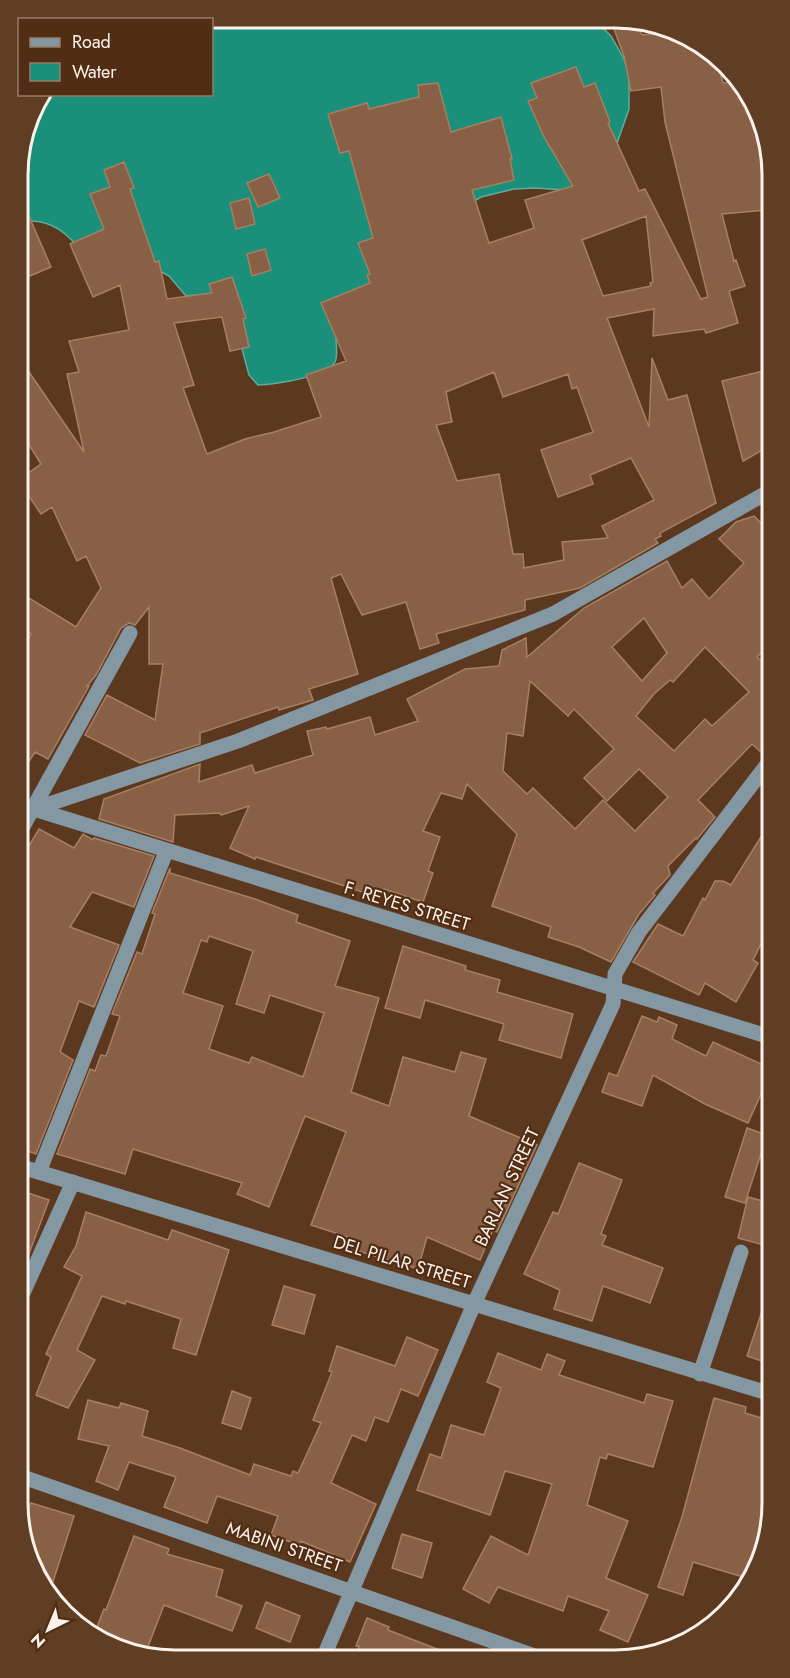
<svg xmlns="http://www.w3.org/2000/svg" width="790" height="1678" viewBox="0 0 790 1678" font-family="Jost,sans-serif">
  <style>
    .water { fill: #1a8f79; stroke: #5ead9c; stroke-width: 1.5 }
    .building { fill: #876045; stroke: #a87f63; stroke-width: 1.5; fill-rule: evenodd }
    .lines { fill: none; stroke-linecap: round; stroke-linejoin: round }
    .minor { stroke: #8498a4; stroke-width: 15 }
    .labels { text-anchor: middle; stroke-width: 4.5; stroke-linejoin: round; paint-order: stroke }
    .street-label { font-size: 18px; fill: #fcf2ec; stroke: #512e13 }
    .rim { fill: none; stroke: #fcf2ec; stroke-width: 3 }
  </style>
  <rect width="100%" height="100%" fill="#5c391e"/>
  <path class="water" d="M175 18 596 21 611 36 623 57 629 72V109L616 146 576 184 565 190 535 188 514 189 481 197 462 208 379 301 336 330C335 340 338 350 336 359 334 376 273 385 258 385L249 375 241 345 213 296 196 295 186 296 169 276 160 271 83 254C68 232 48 217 20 222 19 179 15 130 43 95L212 94V20L168 19Z"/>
  <g class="building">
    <path d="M611 21H637L642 35 668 32 716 56 723 83 734 82 755 116 762 147 767 146V210L722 214 734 261 736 260 745 286 729 291 738 323 706 333 704 329 653 336 654 309 607 318 649 427 652 358 668 400 687 395 716 503 660 533 661 536 655 539 658 543 580 588 525 600V610L436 634 439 643 420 649 406 602 362 615 341 574 331 578 358 674 309 689 313 700 279 710 278 707 200 733V744L140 763 85 735 107 695 155 720 163 664H149V607L135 625 129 623 121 628 96 675 87 686H89L48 759 35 752 21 774V653L31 634 21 627V612L29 598 76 627 101 588 86 556 77 561 52 507 41 514 20 483V479L41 464 20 430V359L84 452 67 374 79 372 69 341 129 330 120 285 93 297 70 244 104 229 90 194 110 187 104 170 124 162 134 188 130 189 155 262 159 261 167 299 212 293 209 284 232 277 246 318 243 319 249 347 230 351 222 317 174 323 194 385 183 388 207 454 245 439 274 432 321 417 306 375 346 361 321 303 370 283 367 275 370 274 358 243 373 238 349 151 340 153 328 114 367 103 369 109 419 97 418 85 438 83 451 132 501 117 512 159H510L514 180 472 190 489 243 534 228 525 200 573 186 544 137 528 101 537 98 531 83 576 67 584 87 595 83 610 122 608 123 639 191 645 189 701 299 708 297 665 122 661 87 631 91 624 56ZM646 216 653 282 650 283 651 286 603 296 582 240ZM494 372 503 397 568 374 572 389 577 387 593 432 541 450 558 497 593 484 590 475 631 458 654 500 602 526 608 538 562 542 564 560 524 568 523 554H513L499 474 457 481 436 425 452 422 446 392Z"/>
    <polygon points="269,174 280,198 258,207 247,183"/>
    <polygon points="19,193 51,267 20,280 20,248"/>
    <polygon points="249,198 255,224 236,229 230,203"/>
    <polygon points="265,249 271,270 252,276 247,254"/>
    <polygon points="767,370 768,447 743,461 722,381"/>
    <path d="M754 516 768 530V646L757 657 769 668V752L763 754 752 744 698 800 715 817 697 839 696 838 668 866 670 875 653 893 655 895 639 914 611 962 579 947 548 937 551 927 492 906 517 834 467 784 462 799 441 793 423 831 440 837 428 871 433 873 423 902 384 889 381 898 256 857 255 859 230 848 249 806 221 815 220 813 175 815 173 842 99 819 104 799 200 764 199 782 252 765 255 773 313 755 307 731 326 727 327 729 370 717 375 735 418 721 407 699 465 669 499 666 502 650 526 638 527 657 584 608 667 561 682 588 692 579 709 599 744 563 719 539 736 522ZM644 618 667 653 642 681 612 647ZM705 647 749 692 712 726 705 719 674 751 636 716 654 694 670 680 673 682ZM530 681 568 716 574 709 614 749 584 778 607 801 639 769 668 797 635 831 603 800 575 829 533 788 527 794 503 771 507 733 523 736Z"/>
    <polygon points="769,824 769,928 753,960 758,963 736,1002 705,983 699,995 633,962 658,924 683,936 703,898 705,900 715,881 723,881 731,885"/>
    <polygon points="39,829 74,848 83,834 93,840 94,838 154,856 134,907 92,892 70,927 119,945 94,1007 79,1001 60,1052 73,1060 36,1154 22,1149 21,859"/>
    <path d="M170 868V873L255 899 298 915 296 922 350 941 335 986 379 998 351 1092 389 1106 403 1057 455 1072 461 1052 486 1059 469 1116 537 1145 497 1232 493 1230 480 1260 427 1237 418 1269 348 1248 351 1238 311 1225 346 1132 305 1116 269 1207 237 1194 242 1183 133 1149 125 1174 57 1154 90 1069 95 1071 101 1055 106 1056 120 1016 112 1014 137 952 142 954 155 914 152 913ZM209 936 253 951 236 1004 264 1013 270 995 324 1013 303 1077 252 1057 249 1063 209 1049 223 1006 183 993 201 940 207 942Z"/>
    <polygon points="403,946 466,966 465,970 500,980 497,992 573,1014 561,1058 499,1040 504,1024 425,1000 420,1018 385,1008"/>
    <polygon points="642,1016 657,1022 659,1017 677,1025 672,1039 706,1056 713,1042 770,1068 770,1074 748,1123 705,1104 653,1075 642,1106 602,1092 609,1073 617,1076"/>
    <polygon points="747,1128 767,1135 745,1203 725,1197"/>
    <polygon points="579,1163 622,1180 601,1234 606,1236 602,1245 663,1268 650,1303 603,1286 592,1321 554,1309 560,1290 524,1274 553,1212 558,1214"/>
    <polygon points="22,1191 49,1200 24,1267 23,1267"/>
    <polygon points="748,1197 770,1203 771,1247 738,1238"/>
    <polygon points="86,1212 168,1240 172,1230 229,1250 196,1355 173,1348 181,1319 126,1301 125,1304 102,1296 77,1350 95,1360 68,1408 36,1395 51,1357 46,1354 82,1276 64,1267 76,1246"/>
    <polygon points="284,1286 315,1295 304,1334 272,1325"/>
    <polygon points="767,1296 771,1296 771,1364 747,1356"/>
    <polygon points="407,1337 438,1350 418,1396 401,1389 388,1422 375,1417 366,1441 352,1435 331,1483 376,1504 350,1562 301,1541 299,1545 271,1535 278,1516 217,1496 207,1523 164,1507 176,1477 129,1462 118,1490 96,1481 109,1446 78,1439 88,1400 119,1408 121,1403 148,1411 142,1436 180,1448 250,1475 254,1464 291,1476 293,1471 298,1473 321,1423 313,1420 332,1372 329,1371 337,1346 395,1366"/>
    <polygon points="498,1353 541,1370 547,1354 565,1361 559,1375 644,1403 647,1394 673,1401 653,1467 608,1454 606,1459 600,1457 587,1505 628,1521 606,1578 648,1595 628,1642 600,1630 609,1611 568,1596 563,1611 498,1587 489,1603 463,1589 491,1536 528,1555 552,1484 505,1471 490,1515 417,1490 430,1454 441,1458 451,1425 484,1435 501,1388 487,1382"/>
    <polygon points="232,1391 251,1398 241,1429 222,1423"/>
    <polygon points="714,1398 746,1407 745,1413 771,1421 772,1514 760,1563 750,1579 693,1562 683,1595 658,1587 682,1517"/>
    <polygon points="31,1503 74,1516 51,1588 23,1544 23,1520"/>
    <polygon points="402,1534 432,1543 422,1578 392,1568"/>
    <polygon points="134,1536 169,1549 167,1554 223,1570 216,1596 242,1606 232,1631 164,1605 144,1657 95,1632 104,1609 106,1610"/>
    <polygon points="266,1602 300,1616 290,1642 256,1628"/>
    <polygon points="367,1618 389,1627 388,1630 450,1654 450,1656 356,1656 359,1646 356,1646"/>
  </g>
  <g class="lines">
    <g class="minor">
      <polyline points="34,809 770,1037"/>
      <polyline points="21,816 34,809 238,741 553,614 768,492"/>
      <polyline points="21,830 130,633"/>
      <polyline points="22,1167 771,1394"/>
      <polyline points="39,1172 166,852"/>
      <polyline points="23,1293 73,1182"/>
      <polyline points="700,1374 741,1252"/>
      <polyline points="23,1477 532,1655"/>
      <polyline points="324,1656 474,1304 613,1004 615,974 639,932 769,762"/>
    </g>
  </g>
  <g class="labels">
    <g class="street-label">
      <text transform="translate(407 906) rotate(17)" y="6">F. REYES STREET</text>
      <text transform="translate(507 1187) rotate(-65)" y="6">BARLAN STREET</text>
      <text transform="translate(402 1262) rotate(17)" y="6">DEL PILAR STREET</text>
      <text transform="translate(284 1547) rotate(19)" y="6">MABINI STREET</text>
    </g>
  </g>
  <path d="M0 0H790V1678H0ZM175 28H615A147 147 0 0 1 762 175V1503A147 147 0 0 1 615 1650H175A147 147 0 0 1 28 1503V175A147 147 0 0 1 175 28Z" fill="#5f3e24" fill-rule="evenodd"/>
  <path class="rim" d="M175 28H615A147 147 0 0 1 762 175V1503A147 147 0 0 1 615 1650H175A147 147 0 0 1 28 1503V175A147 147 0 0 1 175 28Z"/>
  <rect x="18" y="18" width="195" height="78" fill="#512e13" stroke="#957c6a" stroke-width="1.5"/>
  <rect x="30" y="38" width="30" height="9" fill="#8498a4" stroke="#957c6a" stroke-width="1.5"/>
  <text x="72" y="48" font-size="18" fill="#fcf2ec">Road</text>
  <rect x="30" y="63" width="30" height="18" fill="#1a8f79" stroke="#957c6a" stroke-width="1.5"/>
  <text x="72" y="78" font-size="18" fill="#fcf2ec">Water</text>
  <g transform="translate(48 1630) rotate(223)" stroke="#512e13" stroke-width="4.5" paint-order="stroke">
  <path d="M0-4.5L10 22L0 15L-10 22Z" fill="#fcf2ec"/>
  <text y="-9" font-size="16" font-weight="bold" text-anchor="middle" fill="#fcf2ec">N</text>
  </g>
</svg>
